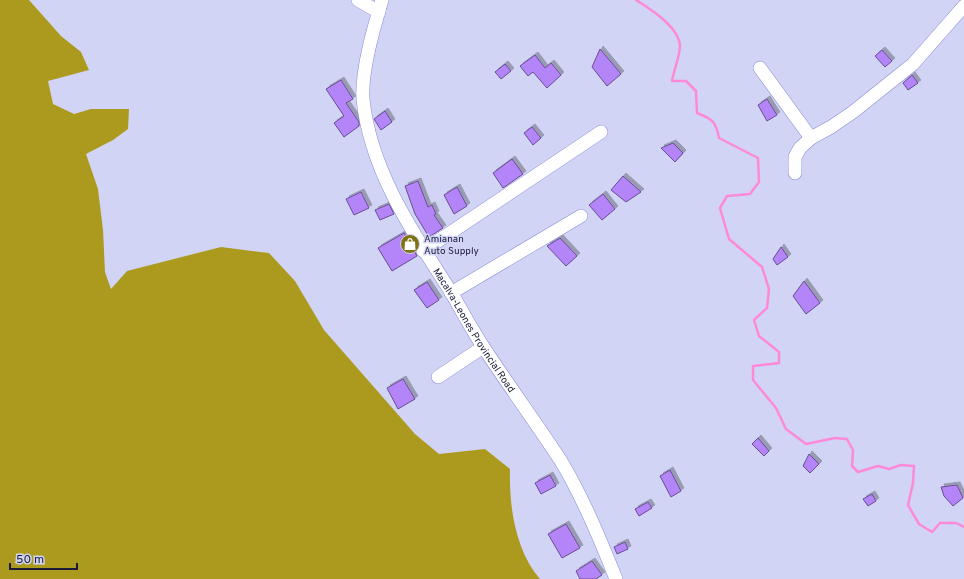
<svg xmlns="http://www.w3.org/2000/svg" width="964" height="579" viewBox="0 0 964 579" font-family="Overpass,sans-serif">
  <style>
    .forest { fill: #ac9a1e }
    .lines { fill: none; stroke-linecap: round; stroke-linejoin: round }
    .stream { stroke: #fe89d8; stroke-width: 2.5 }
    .building { fill: #b385f8; stroke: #684d91; filter: url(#shadow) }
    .minor-casing { stroke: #888cd6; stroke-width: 14 }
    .minor { stroke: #fff; stroke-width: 13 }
    .labels { text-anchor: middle; stroke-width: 3; stroke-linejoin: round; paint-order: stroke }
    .poi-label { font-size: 10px; fill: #1a1b38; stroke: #d1d4f4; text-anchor: start }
    .street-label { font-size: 10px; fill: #1a1b38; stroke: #d1d4f4 }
  </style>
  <defs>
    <filter id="shadow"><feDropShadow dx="3" dy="-3" stdDeviation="0" flood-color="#0004"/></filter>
  </defs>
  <rect width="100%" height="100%" fill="#d1d4f4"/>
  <path class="forest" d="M0 0H29L61 36 81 52 89 70 48 81 53 104 74 114 91 109H129L128 129 113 140 86 154 98 189 103 230 105 272 111 289 127 271 221 247 269 253 295 281 324 330 415 434 439 454 485 449 510 469C509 506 515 550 540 579H0Z"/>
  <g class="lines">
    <path class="stream" d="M636 0C650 9 680 27 680 47 679 58 674 70 672 81H686L696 91 697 113C713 119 716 122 719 138L758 158 759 182 750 194 727 196 720 208 729 239 762 267 769 289 767 308 754 320 759 336 779 352V363L753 366V380L776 408 786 429 806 444 835 438 847 439 853 450 852 466 858 472 878 466 889 469 901 465 914 466 913 483 908 505 919 524 932 532 940 523H956L964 527"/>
  </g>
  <g class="building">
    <polygon points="600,49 621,74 607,86 592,67"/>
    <polygon points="882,50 892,61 885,67 875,56"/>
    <polygon points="535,55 545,68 551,63 561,75 547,88 533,72 528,76 520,66"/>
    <polygon points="505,64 511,71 501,79 495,72"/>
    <polygon points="912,75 918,83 908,90 903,83"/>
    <polygon points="341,80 353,99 346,103 359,122 359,126 344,137 334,123 344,116 326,89"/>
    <polygon points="767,99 777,115 767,121 758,105"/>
    <polygon points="385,111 392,122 381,130 374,119"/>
    <polygon points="532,127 541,138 533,145 524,133"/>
    <polygon points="673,143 683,153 675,162 661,148"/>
    <polygon points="512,159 523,174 503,188 493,173"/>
    <polygon points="623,176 641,192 626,202 611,190"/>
    <polygon points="418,181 428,207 432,205 436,214 434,215 443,228 429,237 415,214 405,186"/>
    <polygon points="457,187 467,206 454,214 444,195"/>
    <polygon points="361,192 369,208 354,215 346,199"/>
    <polygon points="603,194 615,209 602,220 589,205"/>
    <polygon points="389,204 394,214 380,220 375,210"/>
    <polygon points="404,233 417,256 392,271 378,248"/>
    <polygon points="560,238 577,256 566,266 547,246"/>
    <polygon points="781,247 788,257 777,265 773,259"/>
    <polygon points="804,281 820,303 806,314 793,296"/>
    <polygon points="427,282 439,300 427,308 414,290"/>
    <polygon points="403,379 415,399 398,409 387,388"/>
    <polygon points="758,438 769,451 764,456 752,444"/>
    <polygon points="809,454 819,464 810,473 803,466"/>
    <polygon points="670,470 681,491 671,497 660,476"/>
    <polygon points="550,475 556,486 541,494 535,483"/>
    <polygon points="957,485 963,498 953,506 944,496 941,487"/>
    <polygon points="872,494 876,501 868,506 863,499"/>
    <polygon points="648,502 652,508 639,516 635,509"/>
    <polygon points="566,524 580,548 562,558 548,534"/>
    <polygon points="625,542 628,549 617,554 614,547"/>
    <polygon points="592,561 602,575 596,579 580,579 576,571"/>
  </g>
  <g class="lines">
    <defs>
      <g id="minor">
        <polyline points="358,0 379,12"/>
        <path id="s1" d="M382 0C374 27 361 71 363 99 370 170 413 233 451 292 462 311 472 330 484 348 509 386 536 423 561 461 583 498 600 539 616 579"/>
        <polyline points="760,68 811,138"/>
        <polyline points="795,173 795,157 800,148 811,138 831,127 853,112 913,64 964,6"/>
        <polyline points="423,251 601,132"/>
        <polyline points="451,293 581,216"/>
        <polyline points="438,377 483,347"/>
      </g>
    </defs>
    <use href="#minor" class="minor-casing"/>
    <use href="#minor" class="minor"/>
  </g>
  <defs>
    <symbol id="shop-disc" viewBox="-11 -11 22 22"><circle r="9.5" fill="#7f7213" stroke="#d1d4f4"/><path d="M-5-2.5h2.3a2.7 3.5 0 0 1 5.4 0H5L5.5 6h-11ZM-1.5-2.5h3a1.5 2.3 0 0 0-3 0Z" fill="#fff"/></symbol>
  </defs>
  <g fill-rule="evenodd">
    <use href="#shop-disc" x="399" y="233" width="22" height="22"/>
  </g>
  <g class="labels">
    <g class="poi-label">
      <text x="424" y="242">Amianan<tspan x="424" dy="12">Auto Supply</tspan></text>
    </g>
    <g class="street-label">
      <text dy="4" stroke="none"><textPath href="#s1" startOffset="360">Macalva-Leones Provincial Road</textPath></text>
    </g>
  </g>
  <path d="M10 563v6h67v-6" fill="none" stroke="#1a1b38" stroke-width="2"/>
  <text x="16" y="563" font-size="12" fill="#1a1b38" stroke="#d1d4f4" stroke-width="3" paint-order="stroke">50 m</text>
</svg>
